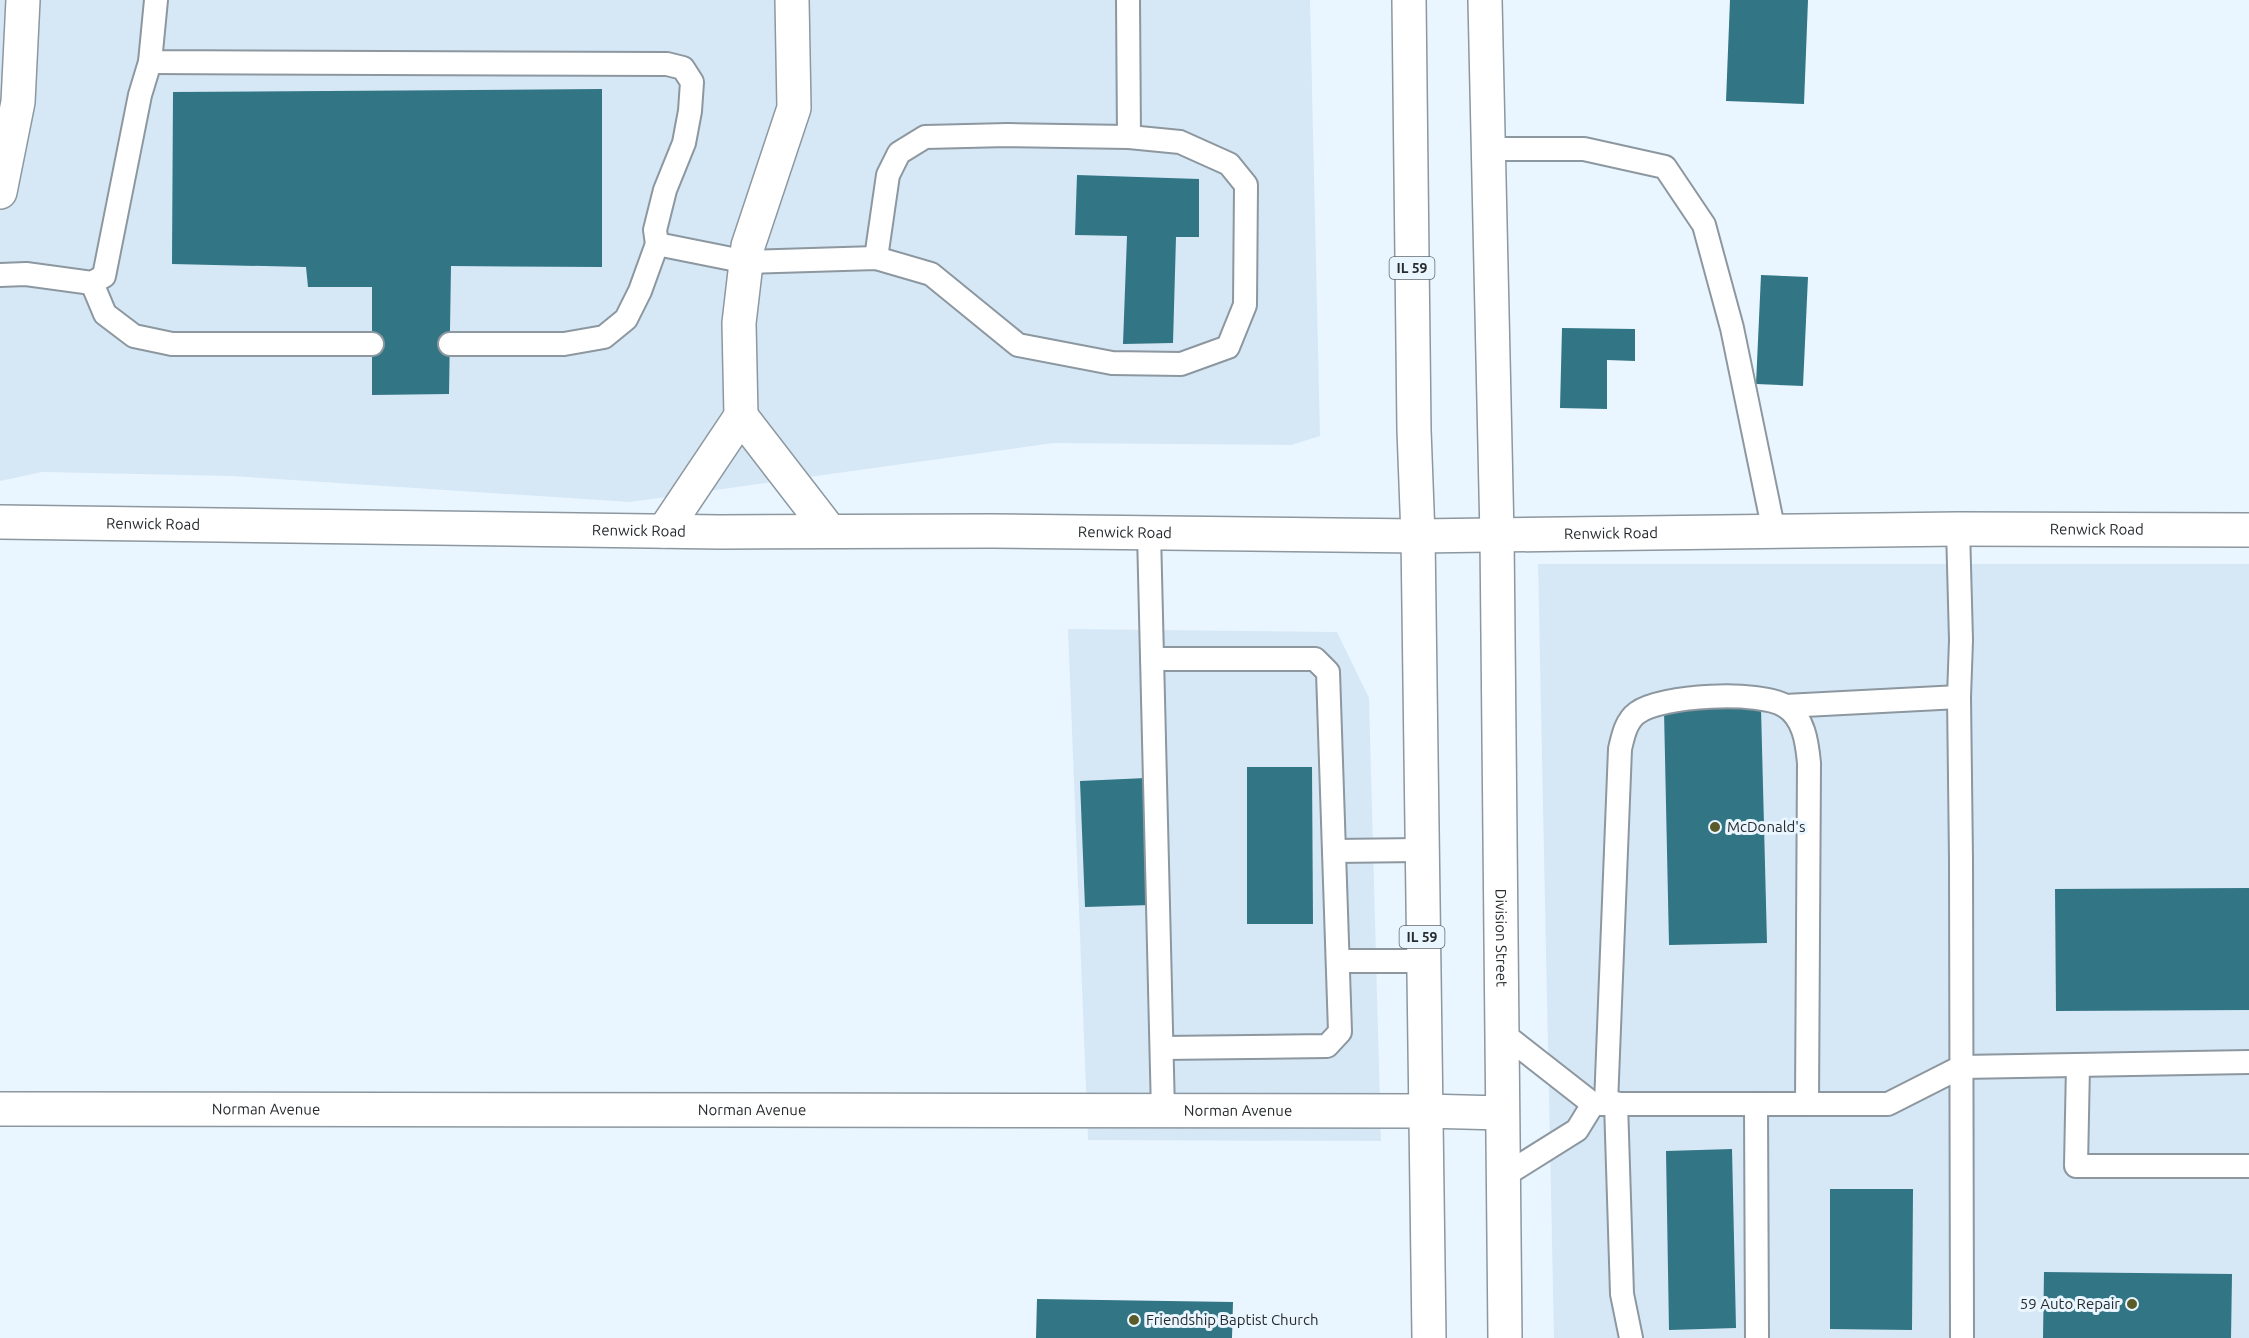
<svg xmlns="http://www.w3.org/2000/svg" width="2249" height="1338" viewBox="0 0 2249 1338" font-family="Ubuntu,sans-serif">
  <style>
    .built { fill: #d6e8f6 }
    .building { fill: #327584 }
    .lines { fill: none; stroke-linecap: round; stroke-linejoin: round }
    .lane-casing { stroke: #8c979f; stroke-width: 26 }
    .street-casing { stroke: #8c979f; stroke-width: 36 }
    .secondary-casing { stroke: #8c979f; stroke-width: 36 }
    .primary-casing { stroke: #8c979f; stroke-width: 36 }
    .lane { stroke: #fff; stroke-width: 22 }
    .street { stroke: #fff; stroke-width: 33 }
    .secondary { stroke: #fff; stroke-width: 33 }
    .primary { stroke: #fff; stroke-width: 33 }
    .poi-dot { fill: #595b28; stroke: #eaf6ff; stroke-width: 2 }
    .labels { text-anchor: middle; stroke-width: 6; stroke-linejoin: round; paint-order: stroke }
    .shield { fill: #eaf6ff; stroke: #62686d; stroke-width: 1.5 }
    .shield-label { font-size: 14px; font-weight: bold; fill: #272b2e }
    .street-label { font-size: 15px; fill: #272b2e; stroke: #eaf6ff }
    .poi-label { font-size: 15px; fill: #272b2e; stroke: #eaf6ff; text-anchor: start }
  </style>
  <rect width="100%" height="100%" fill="#eaf6ff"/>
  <g class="built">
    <polygon points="0,0 1310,0 1320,436 1291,445 1053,443 630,502 232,476 42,472 0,481"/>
    <polygon points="1538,564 2249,564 2249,1338 1554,1338"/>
    <polygon points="1068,629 1337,632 1369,698 1381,1141 1088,1140"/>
  </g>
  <g class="building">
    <polygon points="1730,0 1808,0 1804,104 1726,101"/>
    <polygon points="602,89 602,267 451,266 449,394 372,395 372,287 308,287 306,267 172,264 173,92"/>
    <polygon points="1077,175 1199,179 1199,237 1176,237 1173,343 1123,344 1127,236 1075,235"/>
    <polygon points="1761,275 1808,277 1803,386 1756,384"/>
    <polygon points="1562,328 1635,329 1635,361 1607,360 1607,409 1560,408"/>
    <polygon points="1761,708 1767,943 1669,945 1664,710"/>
    <polygon points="1247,767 1312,767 1313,924 1247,924"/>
    <polygon points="1146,778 1151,905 1085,907 1080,781"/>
    <polygon points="2249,888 2249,1010 2056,1011 2055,889"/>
    <polygon points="1732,1149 1736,1328 1669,1330 1666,1151"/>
    <polygon points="1830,1189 1913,1189 1912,1330 1830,1329"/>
    <polygon points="2044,1272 2232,1274 2231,1338 2043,1338"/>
    <polygon points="1037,1299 1233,1302 1232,1338 1036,1338"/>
  </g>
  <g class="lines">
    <defs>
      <g id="lane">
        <polyline points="156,0 150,62 667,64 683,68 692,82 690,111 684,143 665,190 655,230 657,244 747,262 876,258 931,274 1018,345 1112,363 1181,364 1228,347 1245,305 1246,185 1229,164 1180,142 1129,137 1128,0"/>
        <polyline points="1487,149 1584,149 1665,167 1704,225 1732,328 1774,532"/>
        <polyline points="876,258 888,175 899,153 925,137 1008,135 1129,137"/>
        <polyline points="0,275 26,274 92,283 104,276 140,95 150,62"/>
        <polyline points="92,283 105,314 134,336 172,344 372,344"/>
        <polyline points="450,344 564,344 604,337 626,319 640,291 657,244"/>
        <polyline points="1958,529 1961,640 1959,697 1961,860 1962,1338"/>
        <polyline points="1149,533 1163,1112"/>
        <polyline points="1152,659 1315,659 1328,672 1340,1032 1327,1046 1162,1048"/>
        <polyline points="1785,706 1959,697"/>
        <polyline points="1334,851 1420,850"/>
        <polyline points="1338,961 1423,961"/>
        <polyline points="1501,1032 1593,1104 1888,1104 1961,1067 2249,1062"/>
        <polyline points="2078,1065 2076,1166 2249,1166"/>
        <polyline points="1616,1103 1622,1294 1631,1338"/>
        <path d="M1606 1104 1620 749C1623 736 1626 721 1637 713 1661 695 1760 690 1785 706 1804 718 1807 742 1809 763L1807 1104"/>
        <polyline points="1756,1104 1757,1338"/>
        <polyline points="1502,1177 1577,1130 1593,1104"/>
      </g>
      <g id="street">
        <polyline points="0,192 18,102 23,0"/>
        <polyline points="741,416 739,323 748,246 794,108 792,0"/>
        <polyline points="664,531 741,416 829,530"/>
        <path id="s1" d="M0 1109 1425 1111 1502 1113"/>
      </g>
      <g id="secondary">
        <path id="s2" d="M0 522 720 532 992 531 1418 536 1958 529 2249 530"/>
      </g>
      <g id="primary">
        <polyline points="1409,0 1414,430 1418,536 1429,1338"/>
        <path id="s3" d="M1485 0 1497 536 1505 1338"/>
      </g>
    </defs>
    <use href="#lane" class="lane-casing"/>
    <use href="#street" class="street-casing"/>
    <use href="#secondary" class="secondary-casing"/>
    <use href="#primary" class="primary-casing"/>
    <use href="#lane" class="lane"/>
    <use href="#street" class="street"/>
    <use href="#secondary" class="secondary"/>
    <use href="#primary" class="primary"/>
  </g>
  <g class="poi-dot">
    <circle cx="1715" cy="827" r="6"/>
    <circle cx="2132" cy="1304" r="6"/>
    <circle cx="1134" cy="1320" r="6"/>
  </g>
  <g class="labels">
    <g class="shield">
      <rect x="1389.5" y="257" width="45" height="22" rx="4.5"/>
      <rect x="1399.5" y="926" width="45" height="22" rx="4.5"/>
    </g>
    <g class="shield-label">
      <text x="1412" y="273">IL 59</text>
      <text x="1422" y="942">IL 59</text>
    </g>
    <g class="street-label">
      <text dy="5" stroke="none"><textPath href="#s2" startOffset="153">Renwick Road</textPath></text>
      <text dy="5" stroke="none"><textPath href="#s2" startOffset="2097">Renwick Road</textPath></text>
      <text dy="5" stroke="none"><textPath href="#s2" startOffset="639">Renwick Road</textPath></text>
      <text dy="5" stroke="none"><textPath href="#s2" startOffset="1125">Renwick Road</textPath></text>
      <text dy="5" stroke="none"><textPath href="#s2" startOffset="1611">Renwick Road</textPath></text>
      <text dy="5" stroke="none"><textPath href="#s3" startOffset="938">Division Street</textPath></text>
      <text dy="5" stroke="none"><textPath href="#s1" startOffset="266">Norman Avenue</textPath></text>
      <text dy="5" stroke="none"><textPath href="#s1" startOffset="752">Norman Avenue</textPath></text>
      <text dy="5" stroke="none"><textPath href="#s1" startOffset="1238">Norman Avenue</textPath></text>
    </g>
    <g class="poi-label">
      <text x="1727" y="832">McDonald's</text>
      <text x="2120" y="1309" text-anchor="end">59 Auto Repair</text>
      <text x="1146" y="1325">Friendship Baptist Church</text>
    </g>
  </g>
</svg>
